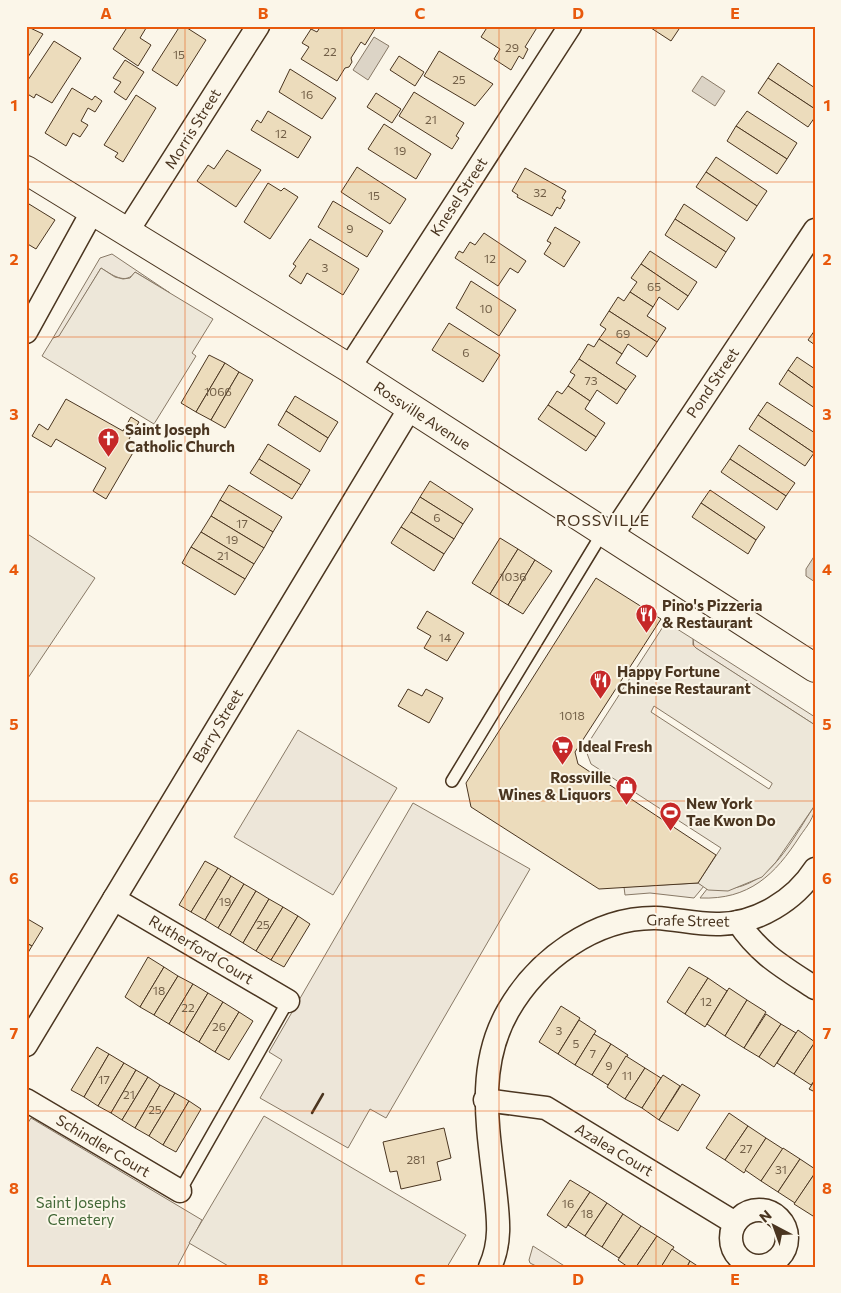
<svg xmlns="http://www.w3.org/2000/svg" width="841" height="1293" viewBox="0 0 841 1293" font-family="Commissioner,sans-serif">
  <style>
    .green { fill: #ede6d9; stroke: #887966 }
    .parking { fill: #ede7d9; stroke: #887966; fill-rule: evenodd }
    .water { fill: #dcd4c6; stroke: #887966 }
    .building { fill: #ecdcbc; stroke: #4a3520 }
    .lines { fill: none; stroke-linecap: round; stroke-linejoin: round }
    .service-casing { stroke: #4a3520; stroke-width: 14 }
    .minor-casing { stroke: #4a3520; stroke-width: 25 }
    .tertiary-casing { stroke: #4a3520; stroke-width: 30 }
    .service { stroke: #fbf6e9; stroke-width: 11 }
    .minor { stroke: #fbf6e9; stroke-width: 22 }
    .tertiary { stroke: #fbf6e9; stroke-width: 28 }
    .wall { stroke: #4a3520; stroke-width: 2.5 }
    .grid { fill: none; stroke: #e8590c; stroke-width: 1; stroke-opacity: 0.55 }
    .labels { text-anchor: middle; stroke-width: 4; stroke-linejoin: round; paint-order: stroke }
    .number-label { font-size: 12px; fill: #725f47 }
    .street-label { font-size: 15px; fill: #4a3520; stroke: #fbf6e9 }
    .poi-label { font-size: 15px; font-weight: bold; fill: #4a3520; stroke: #fbf6e9; text-anchor: start }
    .park-label { font-size: 15px; fill: #436837; stroke: #fbf6e9 }
    .neighbourhood-label { font-size: 16px; letter-spacing: 1px; fill: #4a3520; stroke: #fbf6e9 }
    .neatline { fill: none; stroke: #e8590c; stroke-width: 2 }
    .grid-label { font-size: 16px; text-anchor: middle; font-weight: bold; fill: #e8590c }
  </style>
  <rect width="100%" height="100%" fill="#fbf6e9"/>
  <g class="green">
    <path d="M112 254 170 293 135 272C126 286 111 274 101 268L59 337 53 338 100 258Z"/>
    <polygon points="693,639 815,717 815,725 694,647"/>
    <polygon points="298,730 397,788 333,895 234,837"/>
    <polygon points="413,803 530,869 386,1118 370,1109 348,1148 260,1098 282,1060 269,1052"/>
    <path d="M815 805C815 817 807 826 800 836 775 875 749 900 700 898L707 889C713 890 720 889 726 889 772 886 792 839 815 805Z"/>
    <polygon points="698,883 704,886 694,898 650,893 625,895 624,887"/>
    <polygon points="31,1118 202,1220 177,1267 26,1267 26,1126"/>
    <polygon points="533,1246 566,1267 538,1267 530,1263 529,1260"/>
  </g>
  <g class="parking">
    <polygon points="101,268 115,277 123,279 130,278 135,272 213,319 192,353 196,356 154,424 42,356 53,338 59,336"/>
    <polygon points="26,533 95,578 26,681"/>
    <path d="M666 622 693 639V645L696 648 815 725V805L776 862 762 877 728 891 708 890 698 883 721 848 591 764 585 748ZM654 706 772 783V784L769 789 651 712Z"/>
    <polygon points="264,1116 466,1235 447,1267 230,1267 189,1243"/>
  </g>
  <g class="water">
    <polygon points="374,37 389,46 368,80 353,70"/>
    <polygon points="702,76 725,91 715,106 692,91"/>
    <polygon points="815,555 815,582 806,576 806,569"/>
  </g>
  <g class="building">
    <polygon points="26,26 43,34 26,60"/>
    <polygon points="128,26 146,28 140,38 151,45 138,66 113,49"/>
    <polygon points="180,26 184,26 206,40 177,86 152,70"/>
    <polygon points="321,26 376,27 365,45 361,42 351,58 352,62 349,67 345,68 337,81 301,59 309,47 302,43 311,29 317,32"/>
    <polygon points="488,26 538,26 525,47 528,49 523,59 519,56 511,70 494,59 500,49 481,37"/>
    <polygon points="648,26 681,26 671,41"/>
    <polygon points="54,41 81,58 52,103 36,94 34,98 26,93 26,83"/>
    <polygon points="439,51 493,84 475,106 424,76"/>
    <polygon points="399,56 424,72 415,86 390,70"/>
    <polygon points="125,60 144,72 126,100 114,92 121,82 113,78"/>
    <polygon points="778,63 815,88 815,109 768,78"/>
    <polygon points="290,69 336,98 322,119 279,92"/>
    <polygon points="768,78 815,109 815,117 808,127 758,93"/>
    <polygon points="72,88 92,100 95,96 102,101 95,112 88,108 81,121 88,125 80,137 73,133 66,146 45,133"/>
    <polygon points="414,92 464,123 456,136 459,138 452,149 399,116"/>
    <polygon points="376,93 401,109 392,123 367,107"/>
    <polygon points="136,95 156,108 123,162 115,157 118,153 104,145"/>
    <polygon points="268,111 311,137 298,158 251,130 257,120 261,123"/>
    <polygon points="747,111 797,143 787,159 736,126"/>
    <polygon points="384,124 431,154 416,179 368,149"/>
    <polygon points="736,126 787,159 777,174 727,141"/>
    <polygon points="227,150 261,170 236,207 197,181 208,165 214,169"/>
    <polygon points="716,157 767,191 757,206 706,172"/>
    <polygon points="357,167 406,199 390,224 341,192"/>
    <polygon points="525,168 566,191 562,198 565,200 560,209 557,207 552,216 517,197 518,195 512,191"/>
    <polygon points="706,172 757,206 747,221 696,187"/>
    <polygon points="268,183 281,191 284,188 298,197 270,239 244,222"/>
    <polygon points="333,201 383,231 367,257 318,227"/>
    <polygon points="29,204 55,220 36,249 26,243 26,208"/>
    <polygon points="684,204 735,238 726,252 675,219"/>
    <polygon points="675,219 726,252 716,268 665,235"/>
    <polygon points="555,227 580,242 564,267 544,254 551,243 547,241"/>
    <polygon points="484,233 526,261 518,273 510,268 498,286 455,258 459,251 463,253 470,242 475,245"/>
    <polygon points="310,239 359,269 343,295 307,273 301,284 289,276 296,266 293,264"/>
    <polygon points="650,251 697,282 688,296 641,264"/>
    <polygon points="641,264 688,296 678,310 659,297 653,307 630,292 637,282 631,278"/>
    <polygon points="471,281 516,310 499,336 456,308"/>
    <polygon points="630,292 653,307 647,316 666,328 657,342 609,311 618,297 624,301"/>
    <polygon points="609,311 657,342 647,357 628,344 622,354 599,339 606,329 600,325"/>
    <polygon points="449,323 500,355 483,382 432,350"/>
    <polygon points="815,330 815,345 808,340"/>
    <polygon points="599,339 622,354 616,363 636,376 626,390 579,359 588,344 594,347"/>
    <polygon points="209,355 225,363 196,412 181,403"/>
    <polygon points="797,357 815,369 815,389 788,370"/>
    <polygon points="579,359 626,390 617,404 597,390 590,401 568,386 575,375 570,372"/>
    <polygon points="225,363 239,372 211,420 196,412"/>
    <polygon points="788,370 815,389 815,408 779,384"/>
    <polygon points="239,372 253,380 225,428 211,420"/>
    <polygon points="568,386 590,401 585,409 605,423 596,437 548,405 557,391 562,394"/>
    <polygon points="295,396 338,422 328,438 286,411"/>
    <polygon points="66,399 123,431 131,417 139,422 129,439 138,444 106,499 93,491 106,468 56,439 51,447 32,436 39,424 48,430"/>
    <polygon points="767,402 815,433 814,453 758,415"/>
    <polygon points="548,405 596,437 586,451 538,419"/>
    <polygon points="286,411 328,438 320,452 278,425"/>
    <polygon points="758,415 814,453 805,466 749,429"/>
    <polygon points="268,444 310,470 301,485 259,459"/>
    <polygon points="739,445 795,483 786,496 730,459"/>
    <polygon points="259,459 301,485 292,499 250,473"/>
    <polygon points="730,459 786,496 777,510 721,472"/>
    <polygon points="430,481 473,509 463,524 420,497"/>
    <polygon points="229,485 282,517 273,532 220,500"/>
    <polygon points="710,490 765,527 756,540 701,503"/>
    <polygon points="420,497 463,524 454,539 411,512"/>
    <polygon points="220,500 273,532 264,548 211,516"/>
    <polygon points="701,503 756,540 748,554 692,517"/>
    <polygon points="411,512 454,539 444,554 401,527"/>
    <polygon points="211,516 264,548 254,564 201,532"/>
    <polygon points="401,527 444,554 434,571 391,543"/>
    <polygon points="201,532 254,564 245,579 191,547"/>
    <polygon points="500,538 518,549 490,594 472,583"/>
    <polygon points="191,547 245,579 235,595 182,563"/>
    <polygon points="518,549 535,560 508,605 490,594"/>
    <polygon points="535,560 552,571 523,614 508,605"/>
    <polygon points="596,578 661,619 575,752 578,764 716,855 698,883 599,889 471,807 466,783"/>
    <polygon points="427,611 464,633 447,661 424,648 431,636 417,628"/>
    <polygon points="408,689 422,696 426,689 443,698 429,723 398,706"/>
    <polygon points="205,861 218,868 191,912 179,905"/>
    <polygon points="218,868 231,876 205,920 191,912"/>
    <polygon points="231,876 244,884 218,928 205,920"/>
    <polygon points="244,884 256,891 230,935 218,928"/>
    <polygon points="256,891 269,899 243,943 230,935"/>
    <polygon points="269,899 283,907 256,951 243,943"/>
    <polygon points="283,907 298,916 271,960 256,951"/>
    <polygon points="298,916 310,924 284,967 271,960"/>
    <polygon points="26,918 43,928 32,946 26,943"/>
    <polygon points="26,943 32,946 26,956"/>
    <polygon points="148,957 164,967 140,1007 125,997"/>
    <polygon points="164,967 178,976 154,1015 140,1007"/>
    <polygon points="689,967 708,978 685,1014 667,1002"/>
    <polygon points="178,976 193,984 169,1024 154,1015"/>
    <polygon points="708,978 727,991 705,1027 685,1014"/>
    <polygon points="193,984 208,993 184,1033 169,1024"/>
    <polygon points="729,988 747,1000 725,1036 707,1024"/>
    <polygon points="208,993 223,1002 199,1042 184,1033"/>
    <polygon points="747,1000 766,1012 744,1048 725,1036"/>
    <polygon points="223,1002 239,1012 215,1052 199,1042"/>
    <polygon points="561,1006 580,1018 558,1054 539,1042"/>
    <polygon points="239,1012 253,1021 229,1060 215,1052"/>
    <polygon points="766,1014 781,1024 759,1057 744,1048"/>
    <polygon points="579,1020 596,1031 575,1065 558,1054"/>
    <polygon points="781,1024 796,1033 774,1067 759,1057"/>
    <polygon points="798,1030 815,1042 794,1074 777,1063"/>
    <polygon points="594,1034 611,1044 592,1075 575,1065"/>
    <polygon points="815,1042 815,1080 811,1085 794,1074"/>
    <polygon points="611,1044 628,1055 608,1085 592,1075"/>
    <polygon points="97,1047 109,1054 84,1097 71,1090"/>
    <polygon points="109,1054 124,1063 98,1106 84,1097"/>
    <polygon points="626,1056 645,1068 625,1099 607,1087"/>
    <polygon points="124,1063 136,1070 111,1113 98,1106"/>
    <polygon points="645,1068 661,1078 642,1108 625,1099"/>
    <polygon points="136,1070 148,1077 122,1120 111,1113"/>
    <polygon points="663,1075 680,1086 659,1120 642,1108"/>
    <polygon points="148,1077 160,1085 135,1128 122,1120"/>
    <polygon points="815,1080 815,1092 809,1089"/>
    <polygon points="682,1084 700,1095 678,1131 659,1120"/>
    <polygon points="160,1085 175,1093 149,1136 135,1128"/>
    <polygon points="175,1093 189,1101 163,1145 149,1136"/>
    <polygon points="189,1101 201,1109 176,1152 163,1145"/>
    <polygon points="729,1113 748,1126 725,1160 706,1148"/>
    <polygon points="748,1126 766,1138 744,1173 725,1160"/>
    <polygon points="444,1128 451,1158 437,1162 441,1180 401,1189 397,1171 390,1172 383,1142"/>
    <polygon points="766,1138 783,1149 761,1181 745,1170"/>
    <polygon points="783,1148 800,1159 778,1192 761,1181"/>
    <polygon points="800,1159 815,1169 815,1173 795,1203 778,1192"/>
    <polygon points="815,1173 815,1214 813,1216 794,1204"/>
    <polygon points="570,1180 590,1192 566,1228 547,1215"/>
    <polygon points="590,1192 607,1203 585,1236 568,1225"/>
    <polygon points="607,1203 623,1214 602,1247 585,1236"/>
    <polygon points="623,1214 641,1226 619,1258 602,1247"/>
    <polygon points="641,1226 657,1236 636,1267 628,1267 618,1260"/>
    <polygon points="657,1236 674,1247 661,1267 636,1267"/>
    <polygon points="672,1249 690,1261 687,1267 661,1267"/>
    <polygon points="690,1261 699,1267 687,1267"/>
  </g>
  <g class="lines">
    <defs>
      <g id="service">
        <polyline points="452,781 603,532"/>
        <polyline points="180,1191 288,1001"/>
      </g>
      <g id="minor">
        <polyline points="127,232 258,26"/>
        <polyline points="26,332 92,212"/>
        <polyline points="349,368 570,26"/>
        <polyline points="611,537 815,230"/>
        <polyline points="114,899 288,1001"/>
        <path d="M738 922C759 954 783 967 815 988"/>
        <polyline points="26,1045 410,408"/>
        <polyline points="26,1100 180,1191"/>
        <polyline points="485,1100 546,1108 735,1223"/>
        <circle cx="759" cy="1238" r="28"/>
        <path d="M490 1267C502 1241 498 1216 495 1189 488 1128 476 1067 508 1011 537 960 595 917 656 918 677 919 699 925 720 924 758 923 795 900 815 869"/>
      </g>
      <polyline id="tertiary" points="26,170 349,368 815,668"/>
    </defs>
    <use href="#service" class="service-casing"/>
    <use href="#minor" class="minor-casing"/>
    <use href="#tertiary" class="tertiary-casing"/>
    <use href="#service" class="service"/>
    <use href="#minor" class="minor"/>
    <use href="#tertiary" class="tertiary"/>
    <polyline class="wall" points="312,1113 323,1094"/>
  </g>
  <path class="grid" d="M185 26V1267M342 26V1267M499 26V1267M656 26V1267M26 182H815M26 337H815M26 492H815M26 646H815M26 801H815M26 956H815M26 1111H815"/>
  <defs>
    <symbol id="church-pin" viewBox="-11 -11 22 30"><path d="M0 17L-7.5 6A9.5 9.5 0 1 1 7.5 6Z" fill="#c62828" stroke="#fbf6e9"/><path d="M-1.2-6h2.4v3.5h3.3v2.4h-3.3V6h-2.4V-.1h-3.3v-2.4h3.3Z" fill="#fff"/></symbol>
    <symbol id="restaurant-pin" viewBox="-11 -11 22 30"><path d="M0 17L-7.5 6A9.5 9.5 0 1 1 7.5 6Z" fill="#c62828" stroke="#fbf6e9"/><path d="M-5-6h1v4h1v-4h1v4h1v-4h1v5L-1.5 .5V6h-2V.5L-5-1ZM5-6V6H3V1.5H1.5Q1.5-4 5-6Z" fill="#fff"/></symbol>
    <symbol id="supermarket-pin" viewBox="-11 -11 22 30"><path d="M0 17L-7.5 6A9.5 9.5 0 1 1 7.5 6Z" fill="#c62828" stroke="#fbf6e9"/><path d="M-6-5.5h2.5l.6 2H6L4.5 2H-2.5L-4.4-4H-6ZM-1.5 3.2a1.3 1.3 0 1 0 .1 0ZM3 3.2a1.3 1.3 0 1 0 .1 0Z" fill="#fff"/></symbol>
    <symbol id="shop-pin" viewBox="-11 -11 22 30"><path d="M0 17L-7.5 6A9.5 9.5 0 1 1 7.5 6Z" fill="#c62828" stroke="#fbf6e9"/><path d="M-5-2.5h2.3a2.7 3.5 0 0 1 5.4 0H5L5.5 6h-11ZM-1.5-2.5h3a1.5 2.3 0 0 0-3 0Z" fill="#fff"/></symbol>
    <symbol id="stadium-pin" viewBox="-11 -11 22 30"><path d="M0 17L-7.5 6A9.5 9.5 0 1 1 7.5 6Z" fill="#c62828" stroke="#fbf6e9"/><path d="M0-5a6.5 5 0 1 0 0 10a6.5 5 0 1 0 0-10ZM-3.5-1.8h7v3.6h-7Z" fill="#fff"/></symbol>
  </defs>
  <g fill-rule="evenodd">
    <use href="#church-pin" x="96" y="426" width="25" height="34"/>
    <use href="#restaurant-pin" x="634" y="602" width="25" height="34"/>
    <use href="#restaurant-pin" x="588" y="668" width="25" height="34"/>
    <use href="#supermarket-pin" x="550" y="734" width="25" height="34"/>
    <use href="#shop-pin" x="614" y="774" width="25" height="34"/>
    <use href="#stadium-pin" x="658" y="800" width="25" height="34"/>
  </g>
  <g class="labels">
    <g class="number-label">
      <text x="512" y="52">29</text>
      <text x="330" y="56">22</text>
      <text x="179" y="59">15</text>
      <text x="459" y="84">25</text>
      <text x="307" y="99">16</text>
      <text x="431" y="124">21</text>
      <text x="281" y="138">12</text>
      <text x="400" y="155">19</text>
      <text x="540" y="197">32</text>
      <text x="374" y="200">15</text>
      <text x="350" y="233">9</text>
      <text x="490" y="263">12</text>
      <text x="325" y="272">3</text>
      <text x="654" y="291">65</text>
      <text x="486" y="313">10</text>
      <text x="623" y="338">69</text>
      <text x="466" y="357">6</text>
      <text x="591" y="385">73</text>
      <text x="218" y="396">1066</text>
      <text x="437" y="522">6</text>
      <text x="242" y="528">17</text>
      <text x="232" y="544">19</text>
      <text x="223" y="560">21</text>
      <text x="513" y="581">1036</text>
      <text x="445" y="642">14</text>
      <text x="572" y="720">1018</text>
      <text x="225" y="906">19</text>
      <text x="263" y="929">25</text>
      <text x="159" y="995">18</text>
      <text x="706" y="1006">12</text>
      <text x="188" y="1012">22</text>
      <text x="219" y="1031">26</text>
      <text x="559" y="1035">3</text>
      <text x="576" y="1048">5</text>
      <text x="593" y="1058">7</text>
      <text x="609" y="1070">9</text>
      <text x="627" y="1080">11</text>
      <text x="104" y="1084">17</text>
      <text x="129" y="1099">21</text>
      <text x="155" y="1114">25</text>
      <text x="746" y="1153">27</text>
      <text x="416" y="1164">281</text>
      <text x="781" y="1174">31</text>
      <text x="568" y="1208">16</text>
      <text x="587" y="1218">18</text>
    </g>
    <g class="street-label">
      <text transform="translate(193 129) rotate(-58)" y="5">Morris Street</text>
      <text transform="translate(459 197) rotate(-57)" y="5">Knesel Street</text>
      <text transform="translate(713 383) rotate(-56)" y="5">Pond Street</text>
      <text transform="translate(422 416) rotate(33)" y="5">Rossville Avenue</text>
      <text transform="translate(218 726) rotate(-59)" y="5">Barry Street</text>
      <text transform="translate(688 921) rotate(1)" y="5">Grafe Street</text>
      <text transform="translate(201 950) rotate(31)" y="5">Rutherford Court</text>
      <text transform="translate(103 1146) rotate(31)" y="5">Schindler Court</text>
      <text transform="translate(614 1150) rotate(31)" y="5">Azalea Court</text>
    </g>
    <g class="poi-label">
      <text x="125" y="435">Saint Joseph<tspan x="125" dy="17">Catholic Church</tspan></text>
      <text x="662" y="611">Pino's Pizzeria<tspan x="662" dy="17">&amp; Restaurant</tspan></text>
      <text x="617" y="677">Happy Fortune<tspan x="617" dy="17">Chinese Restaurant</tspan></text>
      <text x="578" y="752">Ideal Fresh</text>
      <text x="611" y="783" text-anchor="end">Rossville<tspan x="611" dy="17">Wines &amp; Liquors</tspan></text>
      <text x="686" y="809">New York<tspan x="686" dy="17">Tae Kwon Do</tspan></text>
    </g>
    <g class="park-label">
      <text x="81" y="1208">Saint Josephs<tspan x="81" dy="17">Cemetery</tspan></text>
    </g>
    <g class="neighbourhood-label">
      <text x="603" y="526">ROSSVILLE</text>
    </g>
  </g>
  <rect width="841" height="1293" fill="none" stroke="#fbf6e9" stroke-width="55"/>
  <g transform="translate(774 1226) rotate(319)" stroke="#fbf6e9" stroke-width="4" paint-order="stroke">
  <path d="M0-4L9 19L0 12L-9 19Z" fill="#4a3520"/>
  <text y="-8" font-size="14" font-weight="bold" text-anchor="middle" fill="#4a3520">N</text>
  </g>
  <rect x="28" y="28" width="786" height="1238" class="neatline"/>
  <g class="grid-label">
    <text x="106" y="19">A</text>
    <text x="263" y="19">B</text>
    <text x="420" y="19">C</text>
    <text x="578" y="19">D</text>
    <text x="735" y="19">E</text>
    <text x="14" y="111">1</text>
    <text x="827" y="111">1</text>
    <text x="14" y="265">2</text>
    <text x="827" y="265">2</text>
    <text x="14" y="420">3</text>
    <text x="827" y="420">3</text>
    <text x="14" y="575">4</text>
    <text x="827" y="575">4</text>
    <text x="14" y="730">5</text>
    <text x="827" y="730">5</text>
    <text x="14" y="884">6</text>
    <text x="827" y="884">6</text>
    <text x="14" y="1039">7</text>
    <text x="827" y="1039">7</text>
    <text x="14" y="1194">8</text>
    <text x="827" y="1194">8</text>
    <text x="106" y="1285">A</text>
    <text x="263" y="1285">B</text>
    <text x="420" y="1285">C</text>
    <text x="578" y="1285">D</text>
    <text x="735" y="1285">E</text>
  </g>
</svg>
